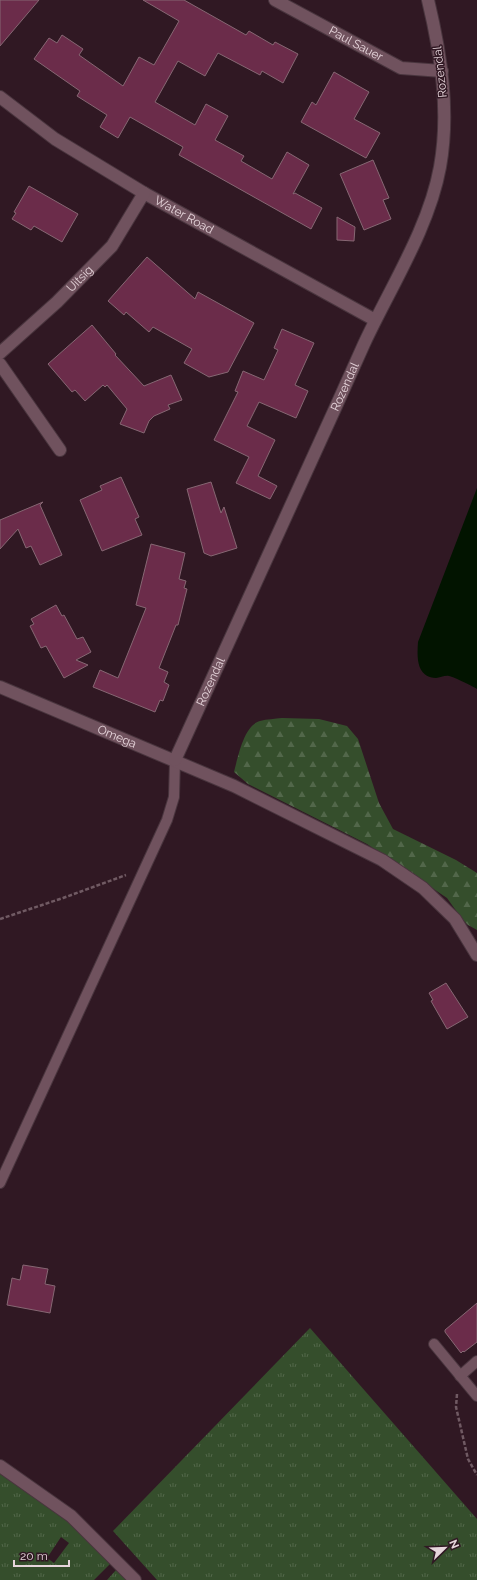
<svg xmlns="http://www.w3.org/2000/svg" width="477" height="1580" viewBox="0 0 477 1580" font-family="Raleway,sans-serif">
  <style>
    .grass { fill: url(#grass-tufts); fill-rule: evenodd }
    .forest { fill: url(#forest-firs) }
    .water { fill: #021400 }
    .building { fill: #6b2c4a; stroke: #866773 }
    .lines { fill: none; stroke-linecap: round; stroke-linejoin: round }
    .lane-casing { stroke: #49353e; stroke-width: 12 }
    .street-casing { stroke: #49353e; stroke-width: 14 }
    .path { stroke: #705a63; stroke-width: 2.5; stroke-dasharray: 4 2; stroke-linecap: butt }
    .lane { stroke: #70525e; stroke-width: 10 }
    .street { stroke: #70525e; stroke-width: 12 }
    .labels { text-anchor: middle; stroke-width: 3; stroke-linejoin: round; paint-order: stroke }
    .street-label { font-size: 12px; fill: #e6d5db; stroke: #301823 }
  </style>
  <defs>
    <pattern id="grass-tufts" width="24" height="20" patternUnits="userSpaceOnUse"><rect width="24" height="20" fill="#354e2c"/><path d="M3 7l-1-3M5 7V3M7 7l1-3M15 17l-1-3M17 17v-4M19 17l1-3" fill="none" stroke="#52674a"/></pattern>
    <pattern id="forest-firs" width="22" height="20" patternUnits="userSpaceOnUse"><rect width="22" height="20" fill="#354e2c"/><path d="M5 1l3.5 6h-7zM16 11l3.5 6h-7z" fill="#52674a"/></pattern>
  </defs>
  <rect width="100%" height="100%" fill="#301823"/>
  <g class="grass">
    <polygon points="310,1328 477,1519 477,1580 157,1580 113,1531"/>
    <path d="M0 1473 80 1529 126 1580H107L116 1570 110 1564 94 1580H0ZM61 1537 69 1543 54 1563 47 1558Z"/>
  </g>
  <path class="forest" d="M282 718 319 719 347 726 358 739 379 803 393 829 456 860 477 873V930L468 925 462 919 447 898 367 844 248 784 234 772C238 757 244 725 260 721 267 719 275 719 282 718Z"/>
  <path class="water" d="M477 488V689C472 686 454 677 449 676 445 675 440 678 436 678 416 677 417 657 418 642Z"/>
  <g class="building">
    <polygon points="0,0 39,0 0,46"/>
    <polygon points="143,0 184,0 246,35 249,31 273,45 275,42 298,54 283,83 262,71 260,75 218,53 205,76 178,61 155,102 195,125 206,104 228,116 215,140 244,156 241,161 272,179 287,152 309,165 293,194 295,193 322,208 311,229 179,155 183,147 130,117 118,138 100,127 107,115 77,96 80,91 34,59 49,38 57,43 62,35 83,49 79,55 123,86 139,57 154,65 179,21"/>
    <polygon points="334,72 369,92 354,119 380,133 366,158 301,122 312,102 316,105"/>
    <polygon points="373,160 389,198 383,200 391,219 364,230 340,174"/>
    <polygon points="29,186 78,214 62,242 34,226 31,230 12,219 16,213 14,212"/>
    <polygon points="337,217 355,227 354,241 337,240"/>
    <polygon points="147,257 195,299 198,292 254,323 228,372 209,377 184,363 192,349 153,327 149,332 126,312 124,315 108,301"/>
    <polygon points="92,325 116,354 115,355 144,386 171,375 182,400 168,405 170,409 154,416 149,421 144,433 120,424 127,409 107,385 105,387 103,385 85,401 75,390 72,392 48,364"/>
    <polygon points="282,329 314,343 295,385 308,391 296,418 259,402 247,426 275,440 258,476 277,486 270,499 236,483 249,457 214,440 238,392 235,391 243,371 264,380 278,350 274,348"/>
    <polygon points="121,477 139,517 135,519 142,535 102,551 80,500 102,490 100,486"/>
    <polygon points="211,482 221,513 224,507 237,548 211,556 204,553 187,489"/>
    <polygon points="43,502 40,505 62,555 40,565 31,546 26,548 18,529 0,549 0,520"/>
    <polygon points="151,544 185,553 179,579 186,581 184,588 187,589 178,625 176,625 159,668 168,672 164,682 169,685 163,701 160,700 155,712 93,687 100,670 118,678 146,608 136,605"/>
    <polygon points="56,605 62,616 64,615 77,639 83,637 91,652 76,660 88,665 64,678 46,646 41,648 30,626 34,624 31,619"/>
    <polygon points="446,983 468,1017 447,1029 431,1001 433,1000 429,993"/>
    <polygon points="23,1265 48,1269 45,1284 55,1286 50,1313 7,1305 12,1278 20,1280"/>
    <polygon points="477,1303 477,1342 464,1352 463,1351 461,1353 445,1332 445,1330"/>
  </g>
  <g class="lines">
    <defs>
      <g id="lane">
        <polyline points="0,1183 167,820 174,797 175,760"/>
        <polyline points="434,1344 477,1396"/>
        <polyline points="460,1376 477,1361"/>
      </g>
      <g id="street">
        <path id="s1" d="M275 0 401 68 442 71"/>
        <path id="s2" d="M0 97 55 139 144 193 375 320"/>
        <path id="s3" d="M0 353 57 302 112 246 144 193"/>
        <polyline points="0,364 60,450"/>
        <path id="s4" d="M0 687 234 786 382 860 423 888 455 919 477 955"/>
        <path id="s5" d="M175 760C238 621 302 483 364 344 390 288 429 228 440 167 450 112 441 54 428 0"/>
        <polyline points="0,1466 71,1516 135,1580"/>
      </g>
    </defs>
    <use href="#lane" class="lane-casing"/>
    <use href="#street" class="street-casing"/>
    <g class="path">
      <polyline points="0,919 63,898 126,875"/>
      <polyline points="457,1394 456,1407 468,1459 477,1475"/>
    </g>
    <use href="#lane" class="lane"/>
    <use href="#street" class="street"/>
  </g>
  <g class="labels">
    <g class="street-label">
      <text dy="4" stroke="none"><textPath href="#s1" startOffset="92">Paul Sauer</textPath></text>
      <text transform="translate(440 72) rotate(-96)" y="4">Rozendal</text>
      <text dy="4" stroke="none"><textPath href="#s2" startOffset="219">Water Road</textPath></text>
      <text dy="4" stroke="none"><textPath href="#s3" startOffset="109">Uitsig</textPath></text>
      <text dy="4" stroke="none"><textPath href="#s5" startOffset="410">Rozendal</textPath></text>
      <text dy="4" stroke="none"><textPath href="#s5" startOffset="86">Rozendal</textPath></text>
      <text dy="4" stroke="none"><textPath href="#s4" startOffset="127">Omega</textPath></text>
    </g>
  </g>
  <g transform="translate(445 1548) rotate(67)" stroke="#301823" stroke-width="3" paint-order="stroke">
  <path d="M0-3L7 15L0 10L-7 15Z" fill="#e6d5db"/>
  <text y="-6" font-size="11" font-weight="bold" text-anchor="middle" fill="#e6d5db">N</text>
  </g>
  <path d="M14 1560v6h55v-6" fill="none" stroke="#e6d5db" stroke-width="2"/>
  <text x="20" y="1560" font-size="12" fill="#e6d5db" stroke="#301823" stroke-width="3" paint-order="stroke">20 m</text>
</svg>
